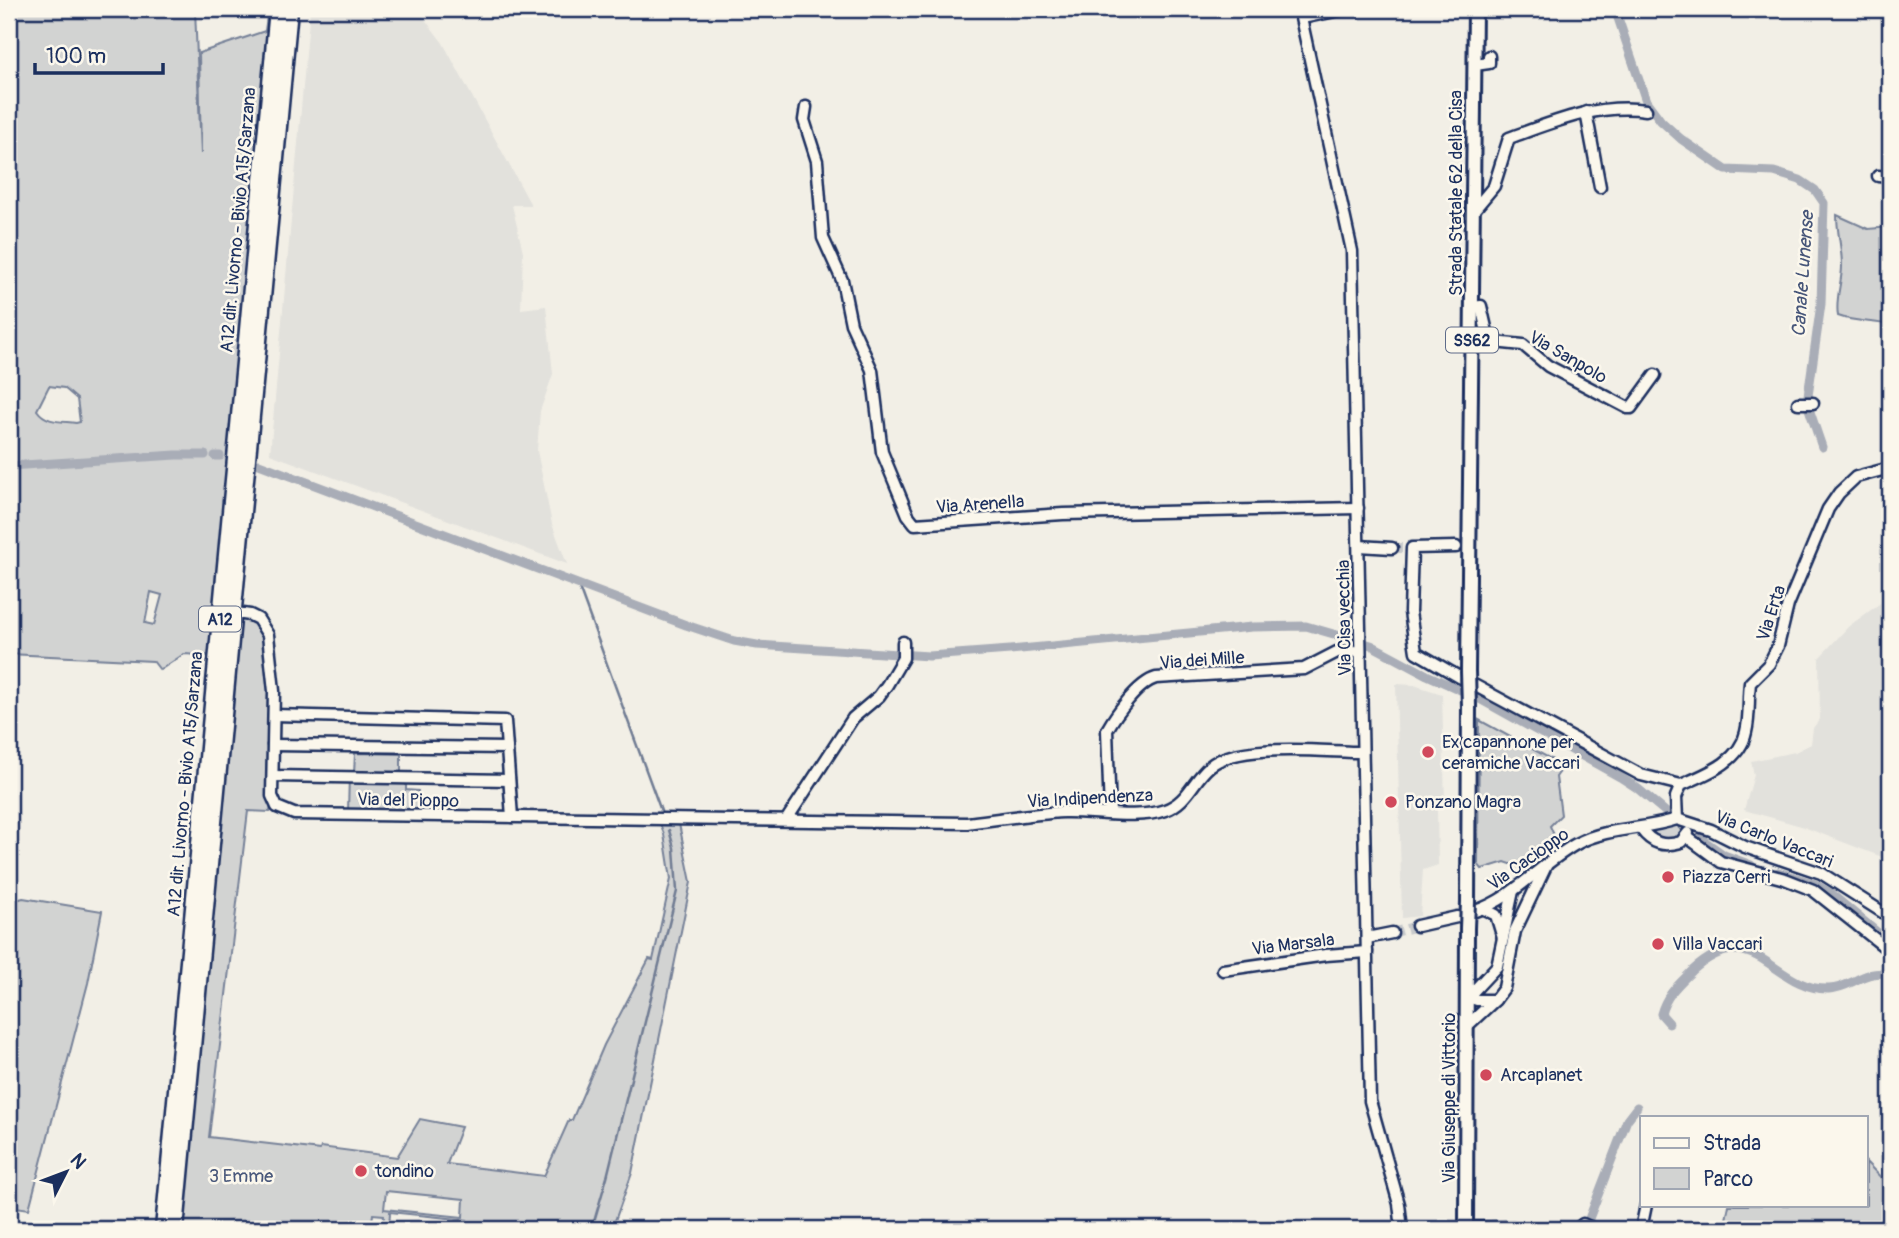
<svg xmlns="http://www.w3.org/2000/svg" width="1899" height="1238" viewBox="0 0 1899 1238" font-family="Pangolin,sans-serif">
  <style>
    .built { fill: #e2e1dc }
    .green { fill: #d2d3d2; stroke: #768198; stroke-width: 2; fill-rule: evenodd }
    .lines { fill: none; stroke-linecap: round; stroke-linejoin: round }
    .stream { stroke: #707b93; stroke-width: 2.5 }
    .canal { stroke: #a9adb7; stroke-width: 9 }
    .minor-tunnel { stroke: #c7c9cb; stroke-width: 10; stroke-dasharray: 10 5; stroke-linecap: butt }
    .minor-casing { stroke: #1b2f5e; stroke-width: 15 }
    .major-casing { stroke: #1b2f5e; stroke-width: 18 }
    .highway-casing { stroke: #1b2f5e; stroke-width: 19 }
    .minor { stroke: #fbf7ec; stroke-width: 10 }
    .major { stroke: #fbf7ec; stroke-width: 12 }
    .highway { stroke: #fbf7ec; stroke-width: 14 }
    .major-bridge-casing { stroke: #1b2f5e; stroke-width: 18; stroke-linecap: butt }
    .major-bridge { stroke: #fbf7ec; stroke-width: 12 }
    .poi-dot { fill: #d1495b; stroke: #fbf7ec; stroke-width: 2.5 }
    .labels { text-anchor: middle; stroke-width: 5; stroke-linejoin: round; paint-order: stroke }
    .shield { fill: #fbf7ec; stroke: #5e6b89; stroke-width: 2 }
    .shield-label { font-size: 16px; font-weight: bold; fill: #1b2f5e }
    .street-label { font-size: 18px; fill: #1b2f5e; stroke: #fbf7ec }
    .poi-label { font-size: 18px; fill: #1b2f5e; stroke: #fbf7ec; text-anchor: start }
    .park-label { font-size: 18px; fill: #49587b; stroke: #fbf7ec }
    .water-label { font-size: 19px; font-style: italic; fill: #465579; stroke: #fbf7ec }
  </style>
  <rect width="100%" height="100%" fill="#f2efe6"/>
  <filter id="ink" filterUnits="userSpaceOnUse"><feTurbulence type="fractalNoise" baseFrequency=".0143" numOctaves="2"/><feDisplacementMap in="SourceGraphic" scale="14" xChannelSelector="R" yChannelSelector="G"/><feConvolveMatrix kernelMatrix="1 2 1 2 8 2 1 2 1" color-interpolation-filters="sRGB"/></filter>
  <g filter="url(#ink)">
    <g class="built">
      <polygon points="310,9 417,9 443,43 531,205 512,205 523,252 521,309 546,306 553,374 540,411 537,451 552,524 567,564 270,454"/>
      <polygon points="1890,596 1890,860 1801,826 1744,810 1754,775 1751,761 1795,752 1811,744 1813,728 1820,719 1819,658 1849,626"/>
      <polygon points="1396,684 1414,685 1442,694 1445,803 1437,808 1438,865 1423,870 1420,916 1402,918"/>
    </g>
    <g class="green">
      <path d="M9 9H195L201 154 199 53 265 31 268 9H275L214 656 184 654 160 670 153 661 9 654ZM49 386 64 388 77 399 80 422 76 423C61 421 46 423 37 410ZM151 592 162 595 154 625 145 623Z"/>
      <path d="M1837 215 1868 229 1890 227V325C1873 321 1855 322 1838 316 1835 298 1842 283 1842 266 1842 248 1837 233 1837 215Z"/>
      <path d="M236 613 250 615 268 635 272 796 270 812 248 811 209 1137 320 1150 321 1147 397 1157 420 1119 461 1127 447 1164 544 1176 569 1120H572L604 1045 649 959 653 960 671 879 664 834 658 819H678L691 882 632 1173 612 1229H466L467 1220 390 1212 389 1229H383L384 1215 373 1214 371 1229H180ZM386 1191 464 1199 463 1217 384 1209Z"/>
      <polygon points="1479,720 1564,766 1556,777 1561,815 1550,826 1559,847 1528,870 1505,862 1482,869 1478,864"/>
      <polygon points="355,753 401,754 401,775 406,776 406,790 418,791 418,798 422,798 422,803 424,804 424,814 348,812 349,775 354,774"/>
      <polygon points="1676,824 1682,832 1676,840 1665,843 1653,835 1656,828"/>
      <polygon points="23,898 102,911 88,983 29,1209 9,1206 9,902"/>
      <polygon points="1866,1162 1890,1187 1890,1229 1724,1229 1729,1205 1866,1205"/>
    </g>
    <g class="lines">
      <g class="stream">
        <polyline points="578,585 661,811"/>
        <polyline points="590,1229 593,1225 607,1177 677,891 674,848 669,830"/>
      </g>
      <g class="canal">
        <polyline points="1615,9 1646,101 1661,121 1681,139 1726,170 1774,172 1800,180 1815,190 1824,203 1821,304 1807,403 1822,447"/>
        <polyline points="215,456 220,456"/>
        <polyline points="259,464 686,625 734,641 757,645 929,656 1010,650 1252,627 1306,626 1371,645 1427,675 1478,698 1620,777 1637,788 1668,814"/>
        <polyline points="9,466 176,455 205,455"/>
        <polyline points="1700,838 1724,855 1751,865"/>
        <polyline points="1778,872 1815,884 1830,893 1890,943"/>
        <path d="M1669 1023 1661 1014C1666 995 1678 985 1692 971 1754 914 1773 991 1829 989 1852 988 1862 969 1890 974"/>
        <polyline points="1585,1229 1627,1120 1637,1107"/>
      </g>
      <g class="minor-tunnel">
        <polyline points="1392,548 1412,548"/>
        <polyline points="209,609 225,612"/>
        <polyline points="1392,933 1417,926"/>
      </g>
      <defs>
        <g id="minor">
          <polyline points="1299,9 1352,251 1370,1101 1399,1204 1402,1229"/>
          <polyline points="1302,18 1345,9"/>
          <polyline points="1475,65 1489,63 1489,56"/>
          <polyline points="806,107 804,120 817,161 823,238 842,280 851,324 872,370 882,452 908,515 915,524 1063,514 1358,508"/>
          <polyline points="1586,112 1600,187"/>
          <polyline points="1878,176 1890,177"/>
          <path d="M1474 210 1494 186 1509 138C1553 122 1598 103 1646 110"/>
          <polyline points="1473,307 1481,306 1487,332 1494,342 1523,345 1548,366 1628,408 1631,408 1655,375"/>
          <polyline points="1798,403 1813,403"/>
          <polyline points="1359,546 1392,548"/>
          <polyline points="1456,547 1412,548 1410,612 1416,652 1461,678"/>
          <path d="M236 613 250 615 258 619 268 635 274 691 272 796 277 807 294 814 967 823C999 819 1031 814 1063 812 1092 811 1138 820 1165 810 1188 802 1193 780 1210 766 1238 742 1325 752 1362 752"/>
          <polyline points="1474,685 1641,775 1681,785"/>
          <polyline points="274,715 505,721 512,817"/>
          <polyline points="273,745 507,748"/>
          <polyline points="273,776 509,780"/>
          <path d="M1110 814 1107 730C1116 714 1138 683 1156 678L1304 669 1337 652 1360 651"/>
          <polyline points="787,819 853,718 879,696 887,685 903,658 903,642"/>
          <polyline points="1677,819 1711,830 1745,847 1821,873 1890,917"/>
          <path d="M1641 829C1652 844 1664 847 1681 842L1688 833"/>
          <polyline points="1687,837 1721,862 1785,879 1813,890 1890,951"/>
          <polyline points="1484,909 1496,915 1503,938"/>
          <path d="M1475 911C1515 898 1542 862 1578 843 1608 827 1645 830 1677 819L1676 797 1681 785C1706 774 1740 762 1746 732 1750 716 1748 699 1750 683L1769 664 1778 646 1788 605 1828 509 1839 493 1856 477 1890 468"/>
          <polyline points="1417,926 1457,917"/>
          <polyline points="1367,938 1392,933"/>
          <polyline points="1223,970 1326,955 1367,952"/>
          <polyline points="1495,1000 1477,1000 1468,997 1497,966 1513,891"/>
          <polyline points="1467,1026 1495,1000 1504,988 1515,931 1546,866"/>
          <polyline points="1466,1228 1513,1227 1513,1229"/>
          <polyline points="1577,1229 1583,1224 1594,1229"/>
          <polyline points="1641,1229 1646,1205"/>
        </g>
        <g id="major">
          <polyline points="1468,671 1475,9"/>
          <polyline points="1468,902 1469,707"/>
          <polyline points="1466,1229 1467,928"/>
        </g>
        <g id="highway">
          <polyline points="163,1229 277,9"/>
          <polyline points="176,1229 290,9"/>
        </g>
      </defs>
      <use href="#minor" class="minor-casing"/>
      <use href="#major" class="major-casing"/>
      <use href="#highway" class="highway-casing"/>
      <use href="#minor" class="minor"/>
      <use href="#major" class="major"/>
      <use href="#highway" class="highway"/>
      <defs>
        <g id="major-bridge">
          <polyline points="1468,671 1469,707"/>
          <polyline points="1467,928 1468,902"/>
        </g>
      </defs>
      <use href="#major-bridge" class="major-bridge-casing"/>
      <use href="#major-bridge" class="major-bridge"/>
    </g>
  </g>
  <g class="poi-dot">
    <circle cx="1428" cy="752" r="7"/>
    <circle cx="1391" cy="802" r="7"/>
    <circle cx="1668" cy="877" r="7"/>
    <circle cx="1658" cy="944" r="7"/>
    <circle cx="1486" cy="1075" r="7"/>
    <circle cx="361" cy="1171" r="7"/>
  </g>
  <g class="labels">
    <g class="shield">
      <rect x="1446" y="327.5" width="52" height="25" rx="5"/>
      <rect x="199" y="606.5" width="42" height="25" rx="5"/>
    </g>
    <g class="shield-label">
      <text x="1472" y="346">SS62</text>
      <text x="220" y="625">A12</text>
    </g>
    <g class="street-label">
      <text transform="translate(1456 193) rotate(-90)" y="6">Strada Statale 62 della Cisa</text>
      <text transform="translate(238 220) rotate(-85)" y="6">A12 dir. Livorno - Bivio A15/Sarzana</text>
      <text transform="translate(1568 357) rotate(30)" y="6">Via Sanpolo</text>
      <text transform="translate(980 504) rotate(-4)" y="6">Via Arenella</text>
      <text transform="translate(1771 613) rotate(-72)" y="6">Via Erta</text>
      <text transform="translate(1344 618) rotate(-91)" y="6">Via Cisa vecchia</text>
      <text transform="translate(1202 660) rotate(-4)" y="6">Via dei Mille</text>
      <text transform="translate(185 784) rotate(-85)" y="6">A12 dir. Livorno - Bivio A15/Sarzana</text>
      <text transform="translate(1090 798) rotate(-3)" y="6">Via Indipendenza</text>
      <text transform="translate(408 800) rotate(1)" y="6">Via del Pioppo</text>
      <text transform="translate(1774 839) rotate(22)" y="6">Via Carlo Vaccari</text>
      <text transform="translate(1528 859) rotate(-35)" y="6">Via Cacioppo</text>
      <text transform="translate(1293 944) rotate(-7)" y="6">Via Marsala</text>
      <text transform="translate(1449 1098) rotate(-90)" y="6">Via Giuseppe di Vittorio</text>
    </g>
    <g class="poi-label">
      <text x="1442" y="748">Ex capannone per<tspan x="1442" dy="21">ceramiche Vaccari</tspan></text>
      <text x="1405" y="808">Ponzano Magra</text>
      <text x="1682" y="883">Piazza Cerri</text>
      <text x="1672" y="950">Villa Vaccari</text>
      <text x="1500" y="1081">Arcaplanet</text>
      <text x="375" y="1177">tondino</text>
    </g>
    <g class="park-label">
      <text x="241" y="1182">3 Emme</text>
    </g>
    <g class="water-label">
      <text transform="translate(1802 274) rotate(-86)" y="7">Canale Lunense</text>
    </g>
  </g>
  <rect width="1899" height="1238" fill="none" stroke="#fbf7ec" stroke-width="35"/>
  <rect x="18" y="18" width="1864" height="1203" fill="none" stroke="#1b2f5e" stroke-width="2.5" filter="url(#ink)"/>
  <rect x="1640" y="1116" width="228" height="91" fill="#fbf7ec" stroke="#a1a7b3" stroke-width="2"/>
  <rect x="1654" y="1138" width="35" height="10" fill="#fbf7ec" stroke="#a1a7b3" stroke-width="2"/>
  <text x="1703" y="1150" font-size="21" fill="#1b2f5e">Strada</text>
  <rect x="1654" y="1168" width="35" height="21" fill="#d2d3d2" stroke="#a1a7b3" stroke-width="2"/>
  <text x="1703" y="1186" font-size="21" fill="#1b2f5e">Parco</text>
  <g transform="translate(66 1172) rotate(48)" stroke="#fbf7ec" stroke-width="5" paint-order="stroke">
  <path d="M0-5L12 26L0 18L-12 26Z" fill="#1b2f5e"/>
  <text y="-10" font-size="19" font-weight="bold" text-anchor="middle" fill="#1b2f5e">N</text>
  </g>
  <path d="M35 63v10h128v-10" fill="none" stroke="#1b2f5e" stroke-width="3.5"/>
  <text x="46" y="63" font-size="21" fill="#1b2f5e" stroke="#fbf7ec" stroke-width="5" paint-order="stroke">100 m</text>
</svg>
